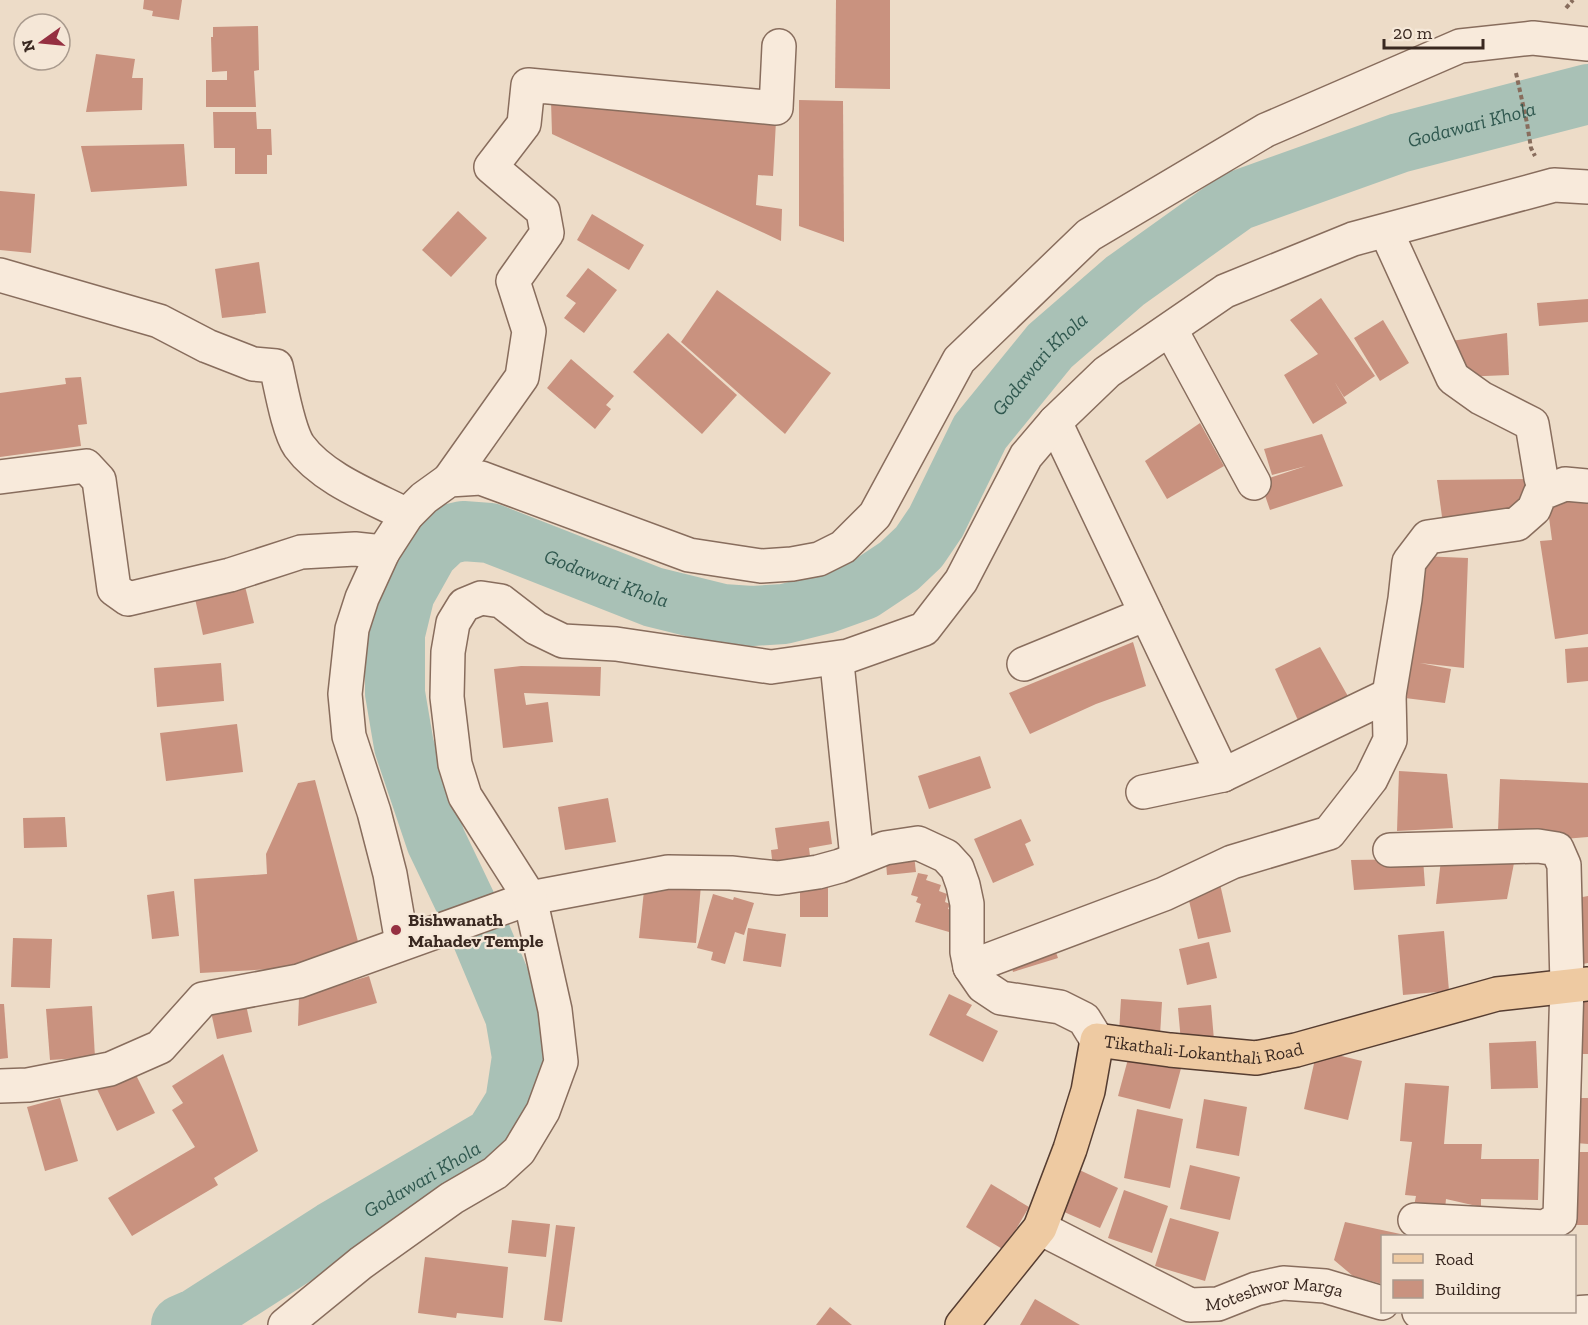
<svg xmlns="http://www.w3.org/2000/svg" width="1588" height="1325" viewBox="0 0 1588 1325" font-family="'Zilla Slab',serif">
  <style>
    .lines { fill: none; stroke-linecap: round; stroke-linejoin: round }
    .river { stroke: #a9c1b6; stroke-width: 60 }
    .building { fill: #c9927f }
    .minor-casing { stroke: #886d5d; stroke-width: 36 }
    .major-casing { stroke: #563d31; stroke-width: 36 }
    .path { stroke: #886d5d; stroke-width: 4; stroke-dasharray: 4.5 3; stroke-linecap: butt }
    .minor { stroke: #f8eadb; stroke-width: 33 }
    .major { stroke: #eecaa2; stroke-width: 33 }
    .poi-dot { fill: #953041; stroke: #f5e7d7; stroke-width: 2 }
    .labels { text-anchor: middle; stroke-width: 4.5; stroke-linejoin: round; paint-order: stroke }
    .poi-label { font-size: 18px; font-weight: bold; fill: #392820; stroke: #f5e7d7; text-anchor: start }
    .street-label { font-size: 18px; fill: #392820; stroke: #f5e7d7 }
    .water-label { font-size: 20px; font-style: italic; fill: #30584f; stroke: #f5e7d7 }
  </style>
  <rect width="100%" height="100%" fill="#eddcc8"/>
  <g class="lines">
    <path class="river" id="s1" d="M181 1325 197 1318 333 1231 494 1137 515 1103 522 1057 515 1016 481 935 436 841 404 746 395 693V634L405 593 428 552 446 535 463 531 490 533 653 597 722 614 752 616 784 614 824 604 863 590 899 566 919 547 936 522 980 432 1050 346 1125 281 1237 201 1399 143 1588 94"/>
  </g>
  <g class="building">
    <polygon points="144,0 182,0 179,20 152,16 153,11 143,9"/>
    <polygon points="836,0 890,0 890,89 835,88"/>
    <polygon points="258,26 259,70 254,71 256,107 206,107 206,80 227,80 227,71 212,72 211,37 213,37 213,27"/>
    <polygon points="96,54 135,59 132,78 143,78 142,110 86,112"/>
    <polygon points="799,100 843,101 844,242 799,226"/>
    <polygon points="551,101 776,121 773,176 758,175 756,205 782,209 781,241 552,134"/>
    <polygon points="213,112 256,112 257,129 271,129 272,155 267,155 267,174 235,174 235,148 214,148"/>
    <polygon points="184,144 187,186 91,192 81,146"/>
    <polygon points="0,191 35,194 31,253 0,250"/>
    <polygon points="458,211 487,238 451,277 422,250"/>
    <polygon points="592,214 644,245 629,270 577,240"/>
    <polygon points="259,262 266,313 222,318 215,269"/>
    <polygon points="588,268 617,290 584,333 564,318 576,303 566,296"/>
    <polygon points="717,290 831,373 785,434 681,342"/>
    <polygon points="1321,298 1375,376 1344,397 1334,381 1347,403 1313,424 1284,375 1318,354 1290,320"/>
    <polygon points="1588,299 1588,322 1539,326 1537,303"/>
    <polygon points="1383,320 1409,363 1380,381 1354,338"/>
    <polygon points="668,333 737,395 702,434 633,372"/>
    <polygon points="1507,333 1509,375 1461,377 1451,341"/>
    <polygon points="571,359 614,396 606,405 611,409 595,429 547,388"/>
    <polygon points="81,377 87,424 78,425 81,446 0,457 0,393 66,384 65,378"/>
    <polygon points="1200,423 1224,466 1167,499 1145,461"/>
    <polygon points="1322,434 1343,486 1270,510 1260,481 1306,466 1272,475 1264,449"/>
    <polygon points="1530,479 1522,518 1443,524 1437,480"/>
    <polygon points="1546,495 1588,500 1588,634 1555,639 1540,541 1552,540"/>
    <polygon points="1420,556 1468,558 1464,668 1420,663 1451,669 1445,703 1397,697"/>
    <polygon points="244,582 254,623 203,635 194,594"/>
    <polygon points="1133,642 1146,686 1096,704 1030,734 1009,693"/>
    <polygon points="1320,647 1349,698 1301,727 1275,669"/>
    <polygon points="1588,647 1588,681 1567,683 1565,649"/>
    <polygon points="221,663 224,701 157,707 154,668"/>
    <polygon points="521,666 601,667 600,696 524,693 526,705 548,702 553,742 503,748 494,669"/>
    <polygon points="237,724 243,772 166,781 160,733"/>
    <polygon points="980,756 991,788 929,809 918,776"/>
    <polygon points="1399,771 1447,774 1453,828 1397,831"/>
    <polygon points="1500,779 1588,783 1588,837 1564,839 1498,831"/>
    <polygon points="315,780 360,949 309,967 200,973 194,879 267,874 266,854 298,783"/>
    <polygon points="608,798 616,842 565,850 558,807"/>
    <polygon points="65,817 67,847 24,848 23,818"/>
    <polygon points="1021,819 1031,841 1025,844 1034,865 993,883 974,839"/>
    <polygon points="829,821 832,844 809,848 811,864 773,868 771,850 778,849 775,828"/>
    <polygon points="913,847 916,872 887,875 885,850"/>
    <polygon points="1442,851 1515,858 1507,899 1436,904"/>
    <polygon points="1423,859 1425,886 1354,890 1351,860"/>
    <polygon points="918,873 928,875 926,880 941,885 939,891 947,894 945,902 950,904 948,909 952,910 954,916 949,932 915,922 921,904 916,902 918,897 911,895"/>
    <polygon points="645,881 701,885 696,943 639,938"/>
    <polygon points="1220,884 1231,932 1198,939 1187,892"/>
    <polygon points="828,886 828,917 800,917 800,887"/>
    <polygon points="174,891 179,936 152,939 147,895"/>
    <polygon points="713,894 733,900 734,897 754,903 744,935 735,932 725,964 711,960 713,952 697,948"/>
    <polygon points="1588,896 1588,963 1583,964 1572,899"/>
    <polygon points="748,928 786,934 781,967 743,961"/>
    <polygon points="1444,931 1449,991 1403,995 1398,935"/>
    <polygon points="13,938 52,939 50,988 11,987"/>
    <polygon points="1052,941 1058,958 1013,972 1008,954"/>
    <polygon points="1209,942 1217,978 1187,985 1179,949"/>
    <polygon points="369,976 377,1003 298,1026 299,997"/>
    <rect x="1580" y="993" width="8" height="61"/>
    <polygon points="949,994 972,1005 966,1015 998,1031 983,1062 929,1035"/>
    <polygon points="244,996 252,1032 217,1039 209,1003"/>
    <polygon points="1121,999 1162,1002 1160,1035 1119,1032"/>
    <polygon points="0,1004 4,1004 8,1058 0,1059"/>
    <polygon points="1211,1005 1214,1040 1181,1042 1178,1008"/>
    <polygon points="92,1006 95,1057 50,1060 46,1009"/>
    <polygon points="1536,1041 1538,1088 1491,1089 1489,1043"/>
    <polygon points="1131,1048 1183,1061 1170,1109 1118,1096"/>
    <polygon points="1317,1050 1362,1061 1348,1120 1304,1109"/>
    <polygon points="223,1054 258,1151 214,1178 218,1185 132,1236 108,1198 195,1147 172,1110 183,1103 172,1086"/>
    <polygon points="132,1067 155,1113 117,1131 95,1085"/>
    <polygon points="1405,1083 1449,1086 1444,1144 1482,1144 1481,1159 1539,1159 1538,1200 1481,1199 1481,1207 1446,1199 1445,1209 1414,1206 1416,1196 1405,1195 1412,1142 1400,1141"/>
    <polygon points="60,1098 78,1161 45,1171 27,1107"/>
    <polygon points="1576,1098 1588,1098 1588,1144 1576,1143"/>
    <polygon points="1204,1099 1247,1107 1239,1156 1196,1148"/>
    <polygon points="1137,1109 1183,1119 1170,1188 1124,1178"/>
    <rect x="1575" y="1152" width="13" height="73"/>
    <polygon points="1190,1165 1240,1177 1230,1220 1180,1209"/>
    <polygon points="1071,1166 1118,1188 1100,1228 1053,1207"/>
    <polygon points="991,1184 1029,1207 1004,1250 966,1227"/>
    <polygon points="1124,1190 1168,1206 1152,1253 1108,1238"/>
    <polygon points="1170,1218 1219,1232 1205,1281 1155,1266"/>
    <polygon points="512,1220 550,1224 546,1257 508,1253"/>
    <polygon points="1345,1222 1405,1235 1382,1236 1382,1284 1353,1276 1334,1260"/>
    <polygon points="556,1225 575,1227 562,1322 544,1320"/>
    <polygon points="425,1257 508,1267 503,1318 457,1313 456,1318 418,1313"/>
    <polygon points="1035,1299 1080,1325 1020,1325"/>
    <polygon points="830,1307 852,1325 816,1325"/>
  </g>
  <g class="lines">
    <defs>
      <g id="minor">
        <polyline points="1391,242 1453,378 1481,398 1532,424 1541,478"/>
        <path d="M0 275 159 321 207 346 253 364 276 366C281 387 288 430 299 446 323 479 372 497 407 515"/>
        <polyline points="1173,334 1254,483"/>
        <polyline points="1055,422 1223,775"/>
        <polyline points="0,477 86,466 99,480 114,589 128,599 230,575 301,552 355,549 383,552"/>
        <polyline points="449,480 522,377 529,331 513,281 547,233 543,211 491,167 524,124 528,85 776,108 779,46"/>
        <polyline points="1024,664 1146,614"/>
        <polyline points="838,673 857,858"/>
        <polyline points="1143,792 1223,775 1389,695"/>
        <polyline points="1390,850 1538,846 1557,849 1564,865 1567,985 1560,1218 1545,1227 1415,1220"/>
        <polyline points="402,943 390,874 374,812 349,736 345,694 352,629 362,598 383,552 407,515 424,498 449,480 481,478 689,555 761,566 792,564 819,559 843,547 875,515 959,360 1089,235 1266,130 1460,46 1533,38 1588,44"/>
        <polyline points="970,967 1164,894 1232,862 1329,833 1371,779 1390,740 1389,695 1405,599 1409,562 1428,537 1517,524 1534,509 1540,494 1565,484 1588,486"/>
        <polyline points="0,1086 28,1085 110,1069 160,1047 203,999 299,981 530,898 668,872 731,873 778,878 818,872 840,866 885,848 918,843 946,856 957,868 963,885 967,904 967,952 970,967 983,986 1001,998 1060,1007 1084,1019 1097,1040"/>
        <path id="s2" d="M1040 1228 1190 1305 1218 1304 1256 1289 1283 1283 1325 1286 1382 1303"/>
        <path d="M1419 1312C1449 1319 1482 1322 1513 1321 1537 1320 1562 1313 1588 1312"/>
        <polyline points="285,1325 361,1263 452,1198 495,1173 519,1151 543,1111 561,1062 555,1010 530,898 465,796 455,764 447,697 448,652 453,623 464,605 481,598 501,601 536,628 563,641 616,644 771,667 848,656 924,629 961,581 1026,456 1055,422 1107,372 1225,291 1353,239 1554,185 1588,187"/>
      </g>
      <g id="major">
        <path id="s3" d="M962 1325 1040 1228 1070 1149 1088 1091 1097 1040 1170 1050 1256 1058 1296 1050 1497 994 1588 984"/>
      </g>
    </defs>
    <use href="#minor" class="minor-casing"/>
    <use href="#major" class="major-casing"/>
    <g class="path">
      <polyline points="1566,8 1573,0"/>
      <polyline points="1516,73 1527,123 1531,148 1535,156"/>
    </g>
    <use href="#minor" class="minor"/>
    <use href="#major" class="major"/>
  </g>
  <circle class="poi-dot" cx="396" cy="930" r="6"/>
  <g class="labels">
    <g class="poi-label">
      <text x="408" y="926">Bishwanath<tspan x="408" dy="21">Mahadev Temple</tspan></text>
    </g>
    <g class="street-label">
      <text dy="6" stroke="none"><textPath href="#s3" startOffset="429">Tikathali-Lokanthali Road</textPath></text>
      <text dy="6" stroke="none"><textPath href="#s2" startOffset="255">Moteshwor Marga</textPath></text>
    </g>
    <g class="water-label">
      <text dy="7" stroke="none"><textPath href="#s1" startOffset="2244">Godawari Khola</textPath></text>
      <text dy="7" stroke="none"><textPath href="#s1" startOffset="1740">Godawari Khola</textPath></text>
      <text dy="7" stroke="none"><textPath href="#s1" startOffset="1182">Godawari Khola</textPath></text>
      <text dy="7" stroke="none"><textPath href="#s1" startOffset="282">Godawari Khola</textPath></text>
    </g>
  </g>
  <rect x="1381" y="1235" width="195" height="78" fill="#f5e7d7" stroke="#aa9b8e" stroke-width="1.5"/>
  <rect x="1393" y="1254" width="30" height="9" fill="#eecaa2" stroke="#aa9b8e" stroke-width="1.5"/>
  <text x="1435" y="1265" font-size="18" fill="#392820">Road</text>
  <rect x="1393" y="1280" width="30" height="18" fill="#c9927f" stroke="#aa9b8e" stroke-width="1.5"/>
  <text x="1435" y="1295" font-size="18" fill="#392820">Building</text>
  <g transform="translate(42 42) rotate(255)"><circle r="28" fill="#f5e7d7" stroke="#aa9b8e" stroke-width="1.5"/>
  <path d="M0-4.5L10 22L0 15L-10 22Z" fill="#953041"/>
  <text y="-9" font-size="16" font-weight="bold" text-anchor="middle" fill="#392820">N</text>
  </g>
  <path d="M1384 39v9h99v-9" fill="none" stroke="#392820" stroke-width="3"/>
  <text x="1393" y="39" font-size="18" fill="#392820" stroke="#f5e7d7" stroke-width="4.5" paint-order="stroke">20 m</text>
</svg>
